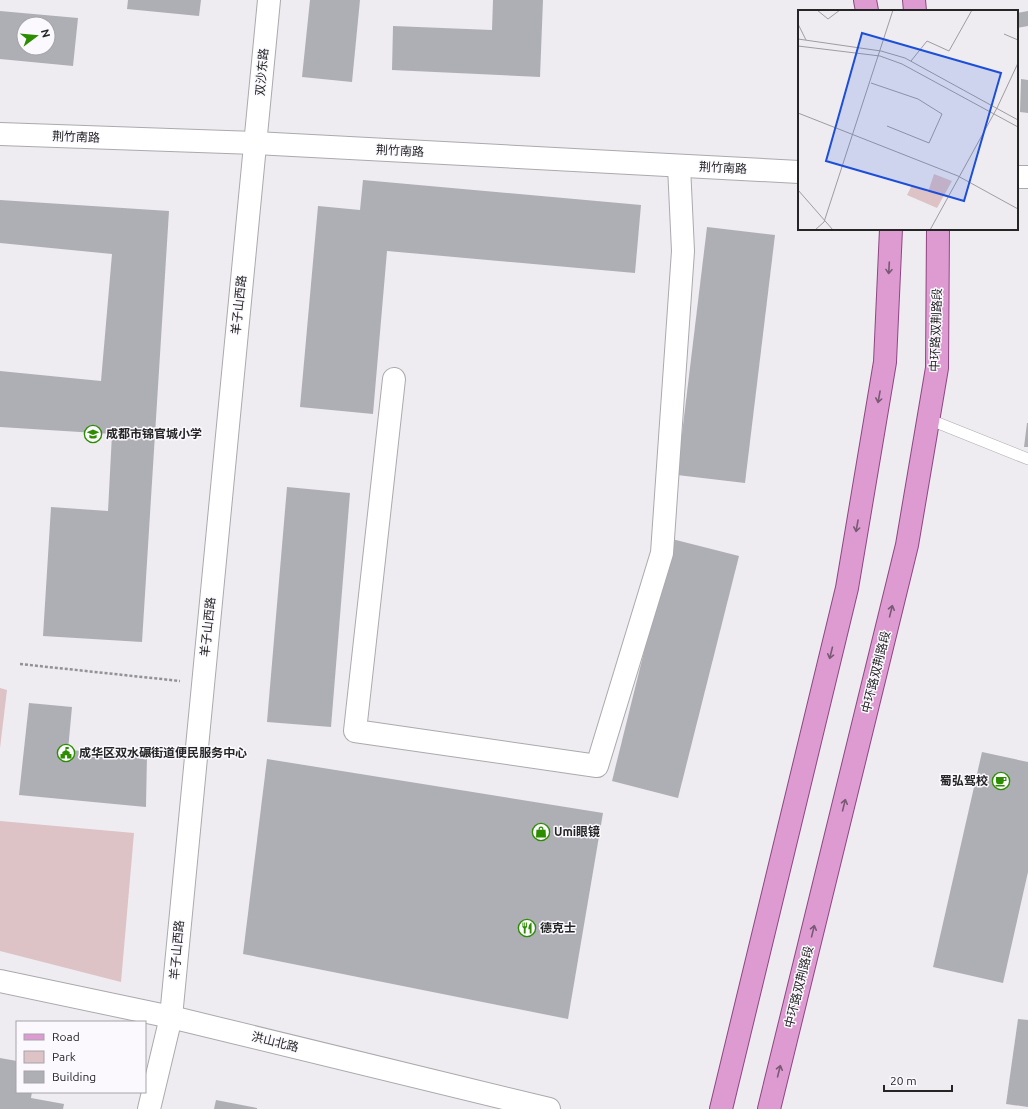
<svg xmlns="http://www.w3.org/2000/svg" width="1028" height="1109" viewBox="0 0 1028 1109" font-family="Ubuntu,'Noto Sans SC',sans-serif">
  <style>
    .green { fill: #ddc2c6 }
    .building { fill: #aeafb4; fill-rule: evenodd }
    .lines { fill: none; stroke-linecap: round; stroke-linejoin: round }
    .service-casing { stroke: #aba9ad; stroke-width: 12 }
    .minor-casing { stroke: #aba9ad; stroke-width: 24 }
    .primary-casing { stroke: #8e4682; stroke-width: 24 }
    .path { stroke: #929194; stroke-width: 2.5; stroke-dasharray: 3 2; stroke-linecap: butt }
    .service { stroke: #fff; stroke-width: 11 }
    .minor { stroke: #fff; stroke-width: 22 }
    .primary { stroke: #dd9bd2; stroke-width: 22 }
    .oneway { stroke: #785a73 }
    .labels { text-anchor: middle; stroke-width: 3; stroke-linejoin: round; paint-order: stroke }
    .street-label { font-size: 12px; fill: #252526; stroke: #fbf9fe }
    .poi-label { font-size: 12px; font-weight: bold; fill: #252526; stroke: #fbf9fe; text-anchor: start }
    .inset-road { fill: none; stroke: #9e9ca0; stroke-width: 1 }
    .view { fill: #1d4ed8; fill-opacity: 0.15; stroke: #1d4ed8; stroke-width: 2 }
    .inset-edge { fill: none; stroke: #252526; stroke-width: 2 }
  </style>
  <rect width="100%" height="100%" fill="#eeecf1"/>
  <g class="green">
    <polygon points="0,688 7,690 0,748"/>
    <polygon points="0,821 134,833 121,982 0,951"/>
  </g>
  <g class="building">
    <polygon points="128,0 201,0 199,16 127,9"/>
    <polygon points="310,0 360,0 352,82 302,77"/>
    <polygon points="493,0 543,0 540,77 392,70 393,26 492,30"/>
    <path d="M0 11 78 18 73 66 0 59ZM24 24H48V48H24Z"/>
    <polygon points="1028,11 1028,26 1017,28 1017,13"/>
    <polygon points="1021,79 1028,80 1028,113 1020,112"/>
    <polygon points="363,180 641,205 635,273 387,251 373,414 300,407 318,206 360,210"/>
    <polygon points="0,200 169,211 142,642 43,636 51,507 108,511 112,434 0,427 0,371 101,381 112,254 0,243"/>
    <polygon points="707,227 775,235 745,483 677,475"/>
    <polygon points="1027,423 1028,423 1028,447 1024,447"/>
    <polygon points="287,487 350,493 331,727 267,722"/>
    <polygon points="672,539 739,556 678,798 612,781"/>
    <polygon points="29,703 72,707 68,750 147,755 146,807 19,795"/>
    <polygon points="982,752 1028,762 1028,872 1003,983 933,967"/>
    <polygon points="267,759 603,813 568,1019 243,954"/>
    <polygon points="1018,1019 1028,1020 1028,1107 1006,1104"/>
    <polygon points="0,1058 17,1061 17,1092 32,1092 31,1098 64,1104 63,1109 0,1109"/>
    <polygon points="216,1100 257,1108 257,1109 214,1109"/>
  </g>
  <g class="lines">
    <defs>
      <polyline id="service" points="928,419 1028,459"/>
      <g id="minor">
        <polyline points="0,134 255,143 799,172"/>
        <polyline points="1017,177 1028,177"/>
        <polyline points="394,379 355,731 597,766 662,553 683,251 679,166"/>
        <polyline points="0,981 171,1017 549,1109"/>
        <polyline points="149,1109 171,1017 269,0"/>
      </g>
      <g id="primary">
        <polyline points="865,0 867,11"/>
        <polyline points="914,0 915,11"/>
        <polyline points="721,1109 847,588 885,362 891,229"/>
        <polyline points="769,1109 907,545 937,368 938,229"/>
      </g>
    </defs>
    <use href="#service" class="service-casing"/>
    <use href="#minor" class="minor-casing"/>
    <use href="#primary" class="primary-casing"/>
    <polyline class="path" points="20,664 180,681"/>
    <use href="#service" class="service"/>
    <use href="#minor" class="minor"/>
    <use href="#primary" class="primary"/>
  </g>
  <defs><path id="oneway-shaft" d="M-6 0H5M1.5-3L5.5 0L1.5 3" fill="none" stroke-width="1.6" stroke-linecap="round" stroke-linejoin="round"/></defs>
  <g class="oneway">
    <use href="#oneway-shaft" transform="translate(889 268) rotate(93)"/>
    <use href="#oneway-shaft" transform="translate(879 397) rotate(100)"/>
    <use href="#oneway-shaft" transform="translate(857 526) rotate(100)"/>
    <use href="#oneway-shaft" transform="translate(891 611) rotate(-76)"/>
    <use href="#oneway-shaft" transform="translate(831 653) rotate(104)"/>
    <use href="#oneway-shaft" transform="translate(844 805) rotate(-76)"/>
    <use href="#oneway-shaft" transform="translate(813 931) rotate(-76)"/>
    <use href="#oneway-shaft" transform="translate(779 1071) rotate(-76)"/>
  </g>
  <defs>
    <symbol id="school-ring" viewBox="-11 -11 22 22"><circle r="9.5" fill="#fbf9fe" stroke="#2d8d00" stroke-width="1.5"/><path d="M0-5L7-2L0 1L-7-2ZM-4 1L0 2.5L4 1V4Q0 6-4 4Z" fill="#2d8d00"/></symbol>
    <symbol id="civic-ring" viewBox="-11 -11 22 22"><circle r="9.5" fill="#fbf9fe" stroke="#2d8d00" stroke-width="1.5"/><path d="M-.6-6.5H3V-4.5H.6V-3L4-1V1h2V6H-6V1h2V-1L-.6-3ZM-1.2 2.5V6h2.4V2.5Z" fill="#2d8d00"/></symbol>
    <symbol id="cafe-ring" viewBox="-11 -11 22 22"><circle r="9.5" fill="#fbf9fe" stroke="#2d8d00" stroke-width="1.5"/><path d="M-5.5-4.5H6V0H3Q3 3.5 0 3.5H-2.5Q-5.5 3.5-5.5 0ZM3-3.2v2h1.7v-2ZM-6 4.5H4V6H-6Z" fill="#2d8d00"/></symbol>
    <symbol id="shop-ring" viewBox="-11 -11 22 22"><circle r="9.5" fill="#fbf9fe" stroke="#2d8d00" stroke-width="1.5"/><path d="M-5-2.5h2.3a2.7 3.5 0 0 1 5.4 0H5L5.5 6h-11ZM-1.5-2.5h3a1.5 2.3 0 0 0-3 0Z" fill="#2d8d00"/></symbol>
    <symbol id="restaurant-ring" viewBox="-11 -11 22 22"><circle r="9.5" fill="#fbf9fe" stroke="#2d8d00" stroke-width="1.5"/><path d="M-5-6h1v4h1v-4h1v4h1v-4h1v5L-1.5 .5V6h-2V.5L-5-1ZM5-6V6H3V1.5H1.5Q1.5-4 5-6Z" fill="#2d8d00"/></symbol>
  </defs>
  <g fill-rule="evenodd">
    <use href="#school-ring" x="83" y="424" width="20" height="20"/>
    <use href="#civic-ring" x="56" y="743" width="20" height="20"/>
    <use href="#cafe-ring" x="991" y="771" width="20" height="20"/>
    <use href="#shop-ring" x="531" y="822" width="20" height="20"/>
    <use href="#restaurant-ring" x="517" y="918" width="20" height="20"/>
  </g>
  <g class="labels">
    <g class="street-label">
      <text transform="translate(262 72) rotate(-85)" y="4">双沙东路</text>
      <text transform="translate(76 137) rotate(2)" y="4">荆竹南路</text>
      <text transform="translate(400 151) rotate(3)" y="4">荆竹南路</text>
      <text transform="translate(723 168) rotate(3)" y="4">荆竹南路</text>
      <text transform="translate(239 305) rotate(-84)" y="4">羊子山西路</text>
      <text transform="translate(936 330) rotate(-88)" y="4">中环路双荆路段</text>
      <text transform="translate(208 627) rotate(-84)" y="4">羊子山西路</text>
      <text transform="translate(876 672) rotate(-76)" y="4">中环路双荆路段</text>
      <text transform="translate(177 950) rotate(-85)" y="4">羊子山西路</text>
      <text transform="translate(799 987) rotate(-76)" y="4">中环路双荆路段</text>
      <text transform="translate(275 1042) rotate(14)" y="4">洪山北路</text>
    </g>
    <g class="poi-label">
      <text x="106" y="438">成都市锦官城小学</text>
      <text x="79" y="757">成华区双水碾街道便民服务中心</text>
      <text x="988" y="785" text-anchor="end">蜀弘驾校</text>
      <text x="554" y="836">Umi眼镜</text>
      <text x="540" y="932">德克士</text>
    </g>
  </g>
  <g transform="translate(798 10)">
    <rect width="220" height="220" fill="#eeecf1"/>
    <path d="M136 164 154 171 139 198 109 185 114 175 130 182Z" fill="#ddc2c6"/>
    <path class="inset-road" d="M19 0 30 9 42 0M0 14 8 30M206 24 220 30M0 29 83 41 107 48 220 110M0 36 82 46 104 54 220 117M113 51 129 31 151 41 174 0M73 73 120 89 144 104 131 133 89 116M0 103 160 166 220 199M0 180 35 220M17 220 26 212 95 0M132 220 199 98 220 53"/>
    <path class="view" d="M64 23 203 63 166 191 28 151Z"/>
    <rect width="220" height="220" class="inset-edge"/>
  </g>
  <rect x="16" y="1021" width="130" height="72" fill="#fbf9fe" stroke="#a5a4a8"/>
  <rect x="24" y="1034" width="20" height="6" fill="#dd9bd2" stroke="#a5a4a8"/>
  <text x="52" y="1041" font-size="12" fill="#252526">Road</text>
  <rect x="24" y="1051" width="20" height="12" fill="#ddc2c6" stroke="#a5a4a8"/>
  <text x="52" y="1061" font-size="12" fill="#252526">Park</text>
  <rect x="24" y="1071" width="20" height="12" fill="#aeafb4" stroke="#a5a4a8"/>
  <text x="52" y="1081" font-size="12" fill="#252526">Building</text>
  <g transform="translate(36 36) rotate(74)"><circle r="19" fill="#fbf9fe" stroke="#a5a4a8"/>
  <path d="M0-3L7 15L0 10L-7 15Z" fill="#2d8d00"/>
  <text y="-6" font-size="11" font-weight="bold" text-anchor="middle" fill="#252526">N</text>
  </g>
  <path d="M884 1085v6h68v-6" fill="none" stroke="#252526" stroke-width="2"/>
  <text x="890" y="1085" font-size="12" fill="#252526" stroke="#fbf9fe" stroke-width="3" paint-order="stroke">20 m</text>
</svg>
